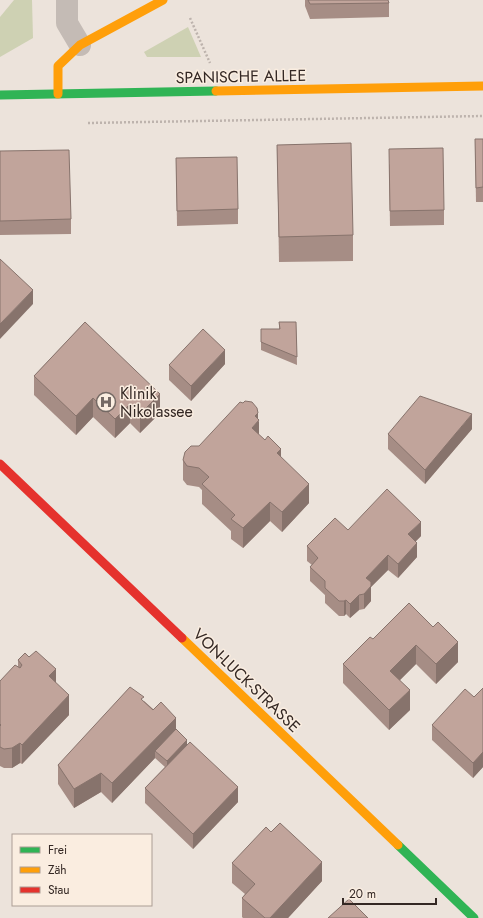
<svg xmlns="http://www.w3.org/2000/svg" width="483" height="918" viewBox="0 0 483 918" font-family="Jost,sans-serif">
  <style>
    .green { fill: #ced1b3 }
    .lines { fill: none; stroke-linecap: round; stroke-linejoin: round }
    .path { stroke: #bdb3ad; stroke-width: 2.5; stroke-dasharray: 2 2; stroke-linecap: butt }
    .street { stroke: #c4bbb5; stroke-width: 22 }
    .fast { stroke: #30b455; stroke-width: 9 }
    .slow { stroke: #ff9f0a; stroke-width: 9 }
    .jam { stroke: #e5322d; stroke-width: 9 }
    .wall { fill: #a68d85 }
    .shaded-wall { fill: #87736c }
    .building { fill: #c1a49b; stroke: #87736c }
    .labels { text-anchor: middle; stroke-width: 3; stroke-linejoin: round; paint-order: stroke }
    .street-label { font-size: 16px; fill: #342824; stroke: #faede0 }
    .poi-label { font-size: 16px; fill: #342824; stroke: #faede0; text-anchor: start }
  </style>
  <rect width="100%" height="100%" fill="#ece3db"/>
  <g class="green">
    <polygon points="14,0 32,0 33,38 0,57 0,17"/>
    <polygon points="188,27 201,57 147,57 144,52"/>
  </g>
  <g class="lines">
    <g class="path">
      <polyline points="190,18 210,63"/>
      <polyline points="88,123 483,116"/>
    </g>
    <polyline class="street" points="67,0 67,23 80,45"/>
    <g class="fast">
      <polyline points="0,95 216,91"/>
      <polyline points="398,845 474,918"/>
    </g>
    <g class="slow">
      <polyline points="216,91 483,86"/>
      <polyline points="58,94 58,66 80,45 163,0"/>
      <polyline points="182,638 398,845"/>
    </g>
    <polyline class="jam" points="0,464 182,638"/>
  </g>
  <g class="wall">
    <polygon points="305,0 388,0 389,3 389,17 310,19 305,6"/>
    <polygon points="475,139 483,139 483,202 476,202"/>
    <polygon points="277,145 353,235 353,261 279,262"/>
    <polygon points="0,151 71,219 71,234 0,235"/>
    <polygon points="176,158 238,209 238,224 177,226"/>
    <polygon points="389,164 444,210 444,225 390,226"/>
    <polygon points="85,322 160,413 140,433 130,423 115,438 93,417 76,435 34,395 34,376"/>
    <polygon points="279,322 296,322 297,365 261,350 261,329 279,329"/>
    <polygon points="225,364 191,401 169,380 169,365"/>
    <polygon points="258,419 259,435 281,457 309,503 282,532 270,521 243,548 231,539 231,531 202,504 202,490 199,487 187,485 183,480 183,460 199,446"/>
    <polygon points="472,429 425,484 388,449 388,434"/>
    <polygon points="348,530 421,536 416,541 417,557 398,578 388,570 371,587 371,601 364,609 359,610 350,618 346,614 344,616 339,616 325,603 325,595 310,581 310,567 312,565 307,561 307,546"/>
    <polygon points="409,603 458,662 436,684 416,664 400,680 410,710 389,730 343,683 343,664 373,639"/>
    <polygon points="18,660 56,683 69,715 22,764 20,763 12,768 4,768 0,766 0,681 18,667"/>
    <polygon points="483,688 483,767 473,778 432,740 432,725 474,697"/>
    <polygon points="144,701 176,729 187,744 238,802 193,849 145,803 145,788 165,767 155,758 112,803 101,792 74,808 58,784 58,765"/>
    <polygon points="232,863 322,881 288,918 243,918 242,917 242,898 245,894 232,883"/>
  </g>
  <g class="shaded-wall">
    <polygon points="33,290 33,304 0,339 0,324"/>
    <polygon points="225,350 225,364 191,401 191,386"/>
    <polygon points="160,394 160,413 140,433 140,414"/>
    <polygon points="93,398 93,417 76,435 76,416"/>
    <polygon points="130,404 130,423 115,438 115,419"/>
    <polygon points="258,413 258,422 259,420 259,440 252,428 255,416"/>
    <polygon points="472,414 472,429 425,484 425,470"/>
    <polygon points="281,449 281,469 277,453"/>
    <polygon points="309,484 309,503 282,532 282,512"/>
    <polygon points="270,502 270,521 243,548 243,528"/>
    <polygon points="421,522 421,536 408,549 408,534"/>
    <polygon points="417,543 417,557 398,578 398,564"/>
    <polygon points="388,555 388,570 371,587 371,601 364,609 364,594 366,578"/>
    <polygon points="359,595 359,610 350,618 350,604"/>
    <polygon points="346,600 346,614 344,616 344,601"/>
    <polygon points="458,642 458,662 436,684 436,664"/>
    <polygon points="416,645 416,664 390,690 390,671"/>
    <polygon points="56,669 56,688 49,676"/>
    <polygon points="410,690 410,710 389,730 389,710"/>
    <polygon points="69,695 69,715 22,764 22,745"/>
    <polygon points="176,718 176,737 155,751 155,758 112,803 112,783"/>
    <polygon points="187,740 187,748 167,769 167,761"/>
    <polygon points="20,743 20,763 12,768 12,748"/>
    <polygon points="483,752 483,767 473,778 473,763"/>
    <polygon points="101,773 101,792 74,808 74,789"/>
    <polygon points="238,787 238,802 193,849 193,834"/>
    <polygon points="322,862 322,881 288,918 270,918"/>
  </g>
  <g class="building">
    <polygon points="308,0 388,0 389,3 310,4"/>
    <polygon points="475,139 483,139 483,187 476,188"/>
    <polygon points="351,143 353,235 279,237 277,145"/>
    <polygon points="443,148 444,210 390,211 389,149"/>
    <polygon points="69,150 71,219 0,221 0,151"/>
    <polygon points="237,157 238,209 177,211 176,158"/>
    <polygon points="0,259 33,290 0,324"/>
    <polygon points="85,322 160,394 140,414 130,404 115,419 93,398 76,416 34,376"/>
    <polygon points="279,322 296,322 297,357 261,342 261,329 280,329"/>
    <polygon points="203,329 225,350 191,386 169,365"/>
    <polygon points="420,396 472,414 425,470 388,434"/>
    <polygon points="245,401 252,402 257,408 258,413 255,416 259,420 252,428 265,440 268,436 281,449 277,453 309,484 282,512 270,502 243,528 231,519 235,515 202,484 209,477 199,468 187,466 183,460 185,452 191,446 199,446 240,402 243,403"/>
    <polygon points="387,489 421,522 408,534 417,543 398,564 388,555 366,578 371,582 371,586 364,594 359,595 350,604 346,600 344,601 339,601 325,588 325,581 310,567 318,558 307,546 335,518 348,530"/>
    <polygon points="409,603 433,627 438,622 458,642 436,664 416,645 390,671 410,690 389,710 343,664 370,637 373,639"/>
    <polygon points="36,651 56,669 49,676 69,695 22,745 20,743 12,748 4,749 0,747 0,726 1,725 0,724 0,681 15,665 20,668 22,665 18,660 25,653 29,657"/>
    <polygon points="130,687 144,697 141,699 153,710 161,702 176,718 112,783 101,773 74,789 58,765"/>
    <polygon points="483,688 483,752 473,763 432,725 465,689 474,697"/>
    <polygon points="176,729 187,740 167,761 155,751"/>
    <polygon points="190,742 238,787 193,834 145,788"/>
    <polygon points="280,823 322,862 270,918 265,918 242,898 255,884 232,863 266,827 271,832"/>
    <polygon points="349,899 368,918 328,918"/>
  </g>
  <defs>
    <symbol id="hospital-ring" viewBox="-11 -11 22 22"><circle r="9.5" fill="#faede0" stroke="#746964" stroke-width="1.5"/><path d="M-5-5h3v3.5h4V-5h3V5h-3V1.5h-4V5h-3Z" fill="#746964"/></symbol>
  </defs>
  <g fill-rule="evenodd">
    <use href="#hospital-ring" x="95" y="391" width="22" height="22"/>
  </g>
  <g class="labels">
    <g class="street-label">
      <text transform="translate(241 76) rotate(-1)" y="6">SPANISCHE ALLEE</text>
      <text transform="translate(247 680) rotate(44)" y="6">VON-LUCK-STRASSE</text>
    </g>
    <g class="poi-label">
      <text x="120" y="399">Klinik<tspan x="120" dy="18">Nikolassee</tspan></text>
    </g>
  </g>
  <rect x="12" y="834" width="140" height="72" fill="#faede0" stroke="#ab9e95"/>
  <rect x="20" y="847" width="20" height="6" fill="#30b455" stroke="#ab9e95"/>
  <text x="48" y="854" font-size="12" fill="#342824">Frei</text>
  <rect x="20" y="867" width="20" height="6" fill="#ff9f0a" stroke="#ab9e95"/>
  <text x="48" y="874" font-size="12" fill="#342824">Zäh</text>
  <rect x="20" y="887" width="20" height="6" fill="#e5322d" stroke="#ab9e95"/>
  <text x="48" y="894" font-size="12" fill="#342824">Stau</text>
  <path d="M343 898v6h93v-6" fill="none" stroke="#342824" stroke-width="2"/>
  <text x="349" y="898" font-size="12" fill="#342824" stroke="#faede0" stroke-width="3" paint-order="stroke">20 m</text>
</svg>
